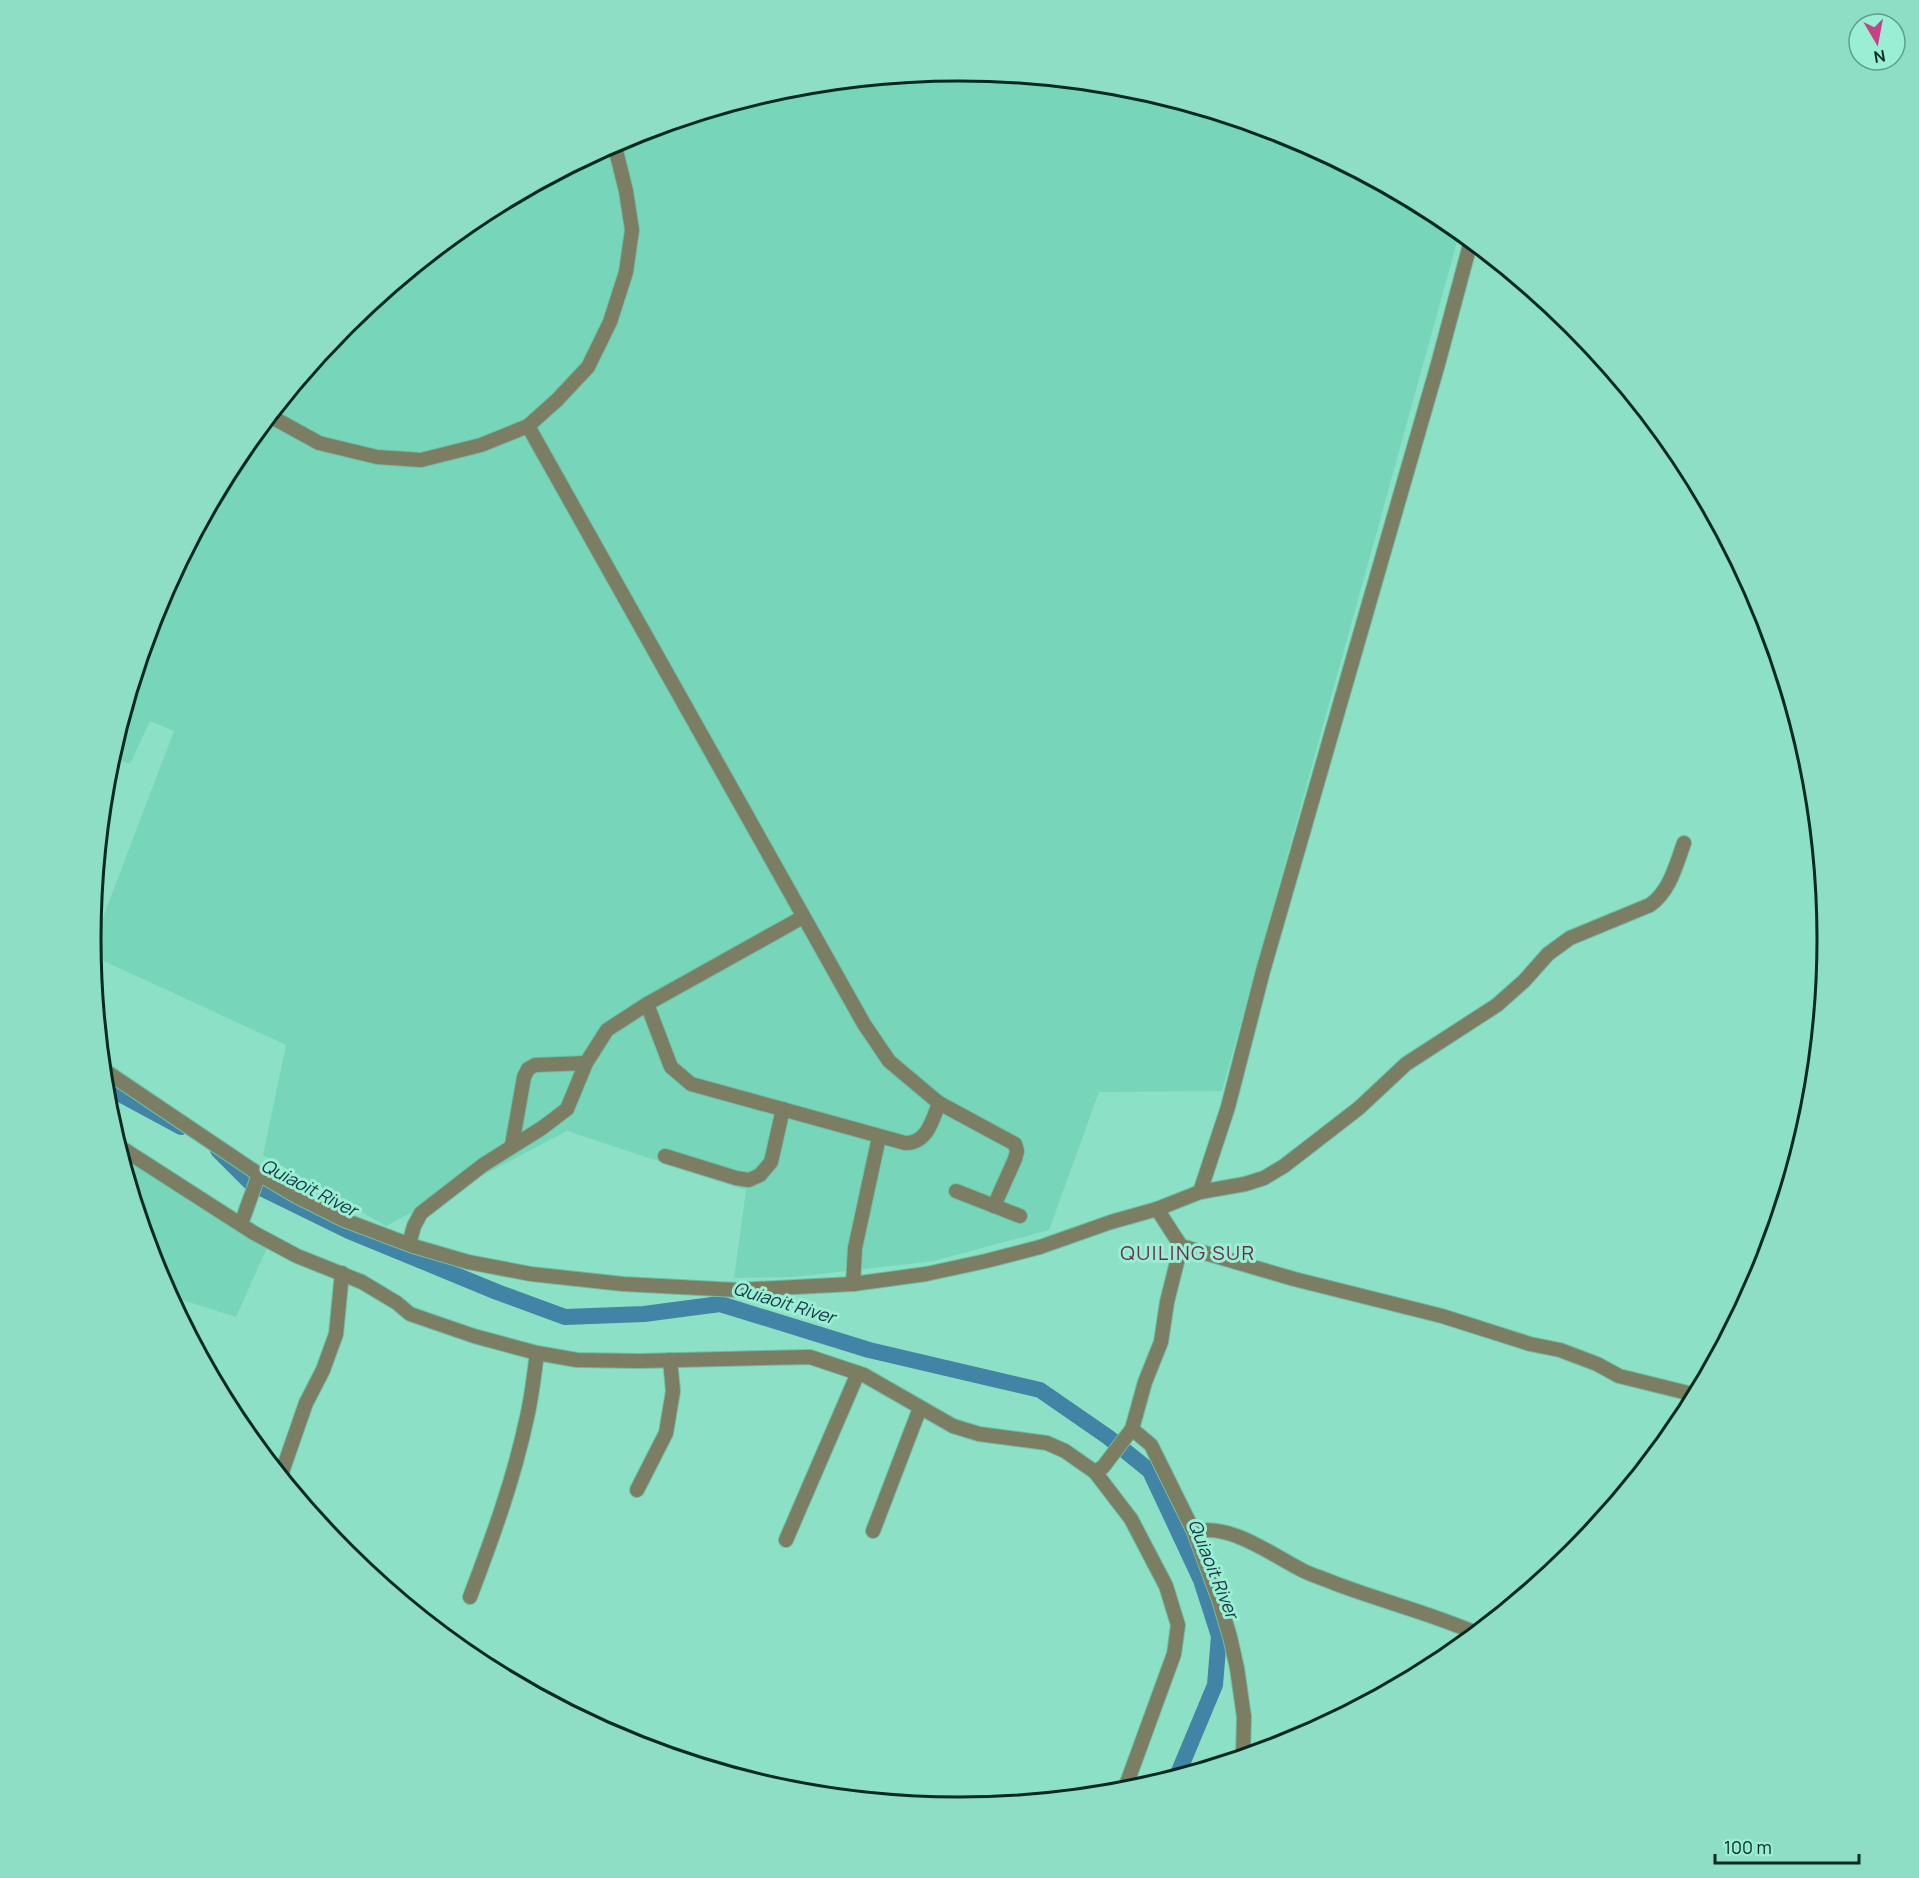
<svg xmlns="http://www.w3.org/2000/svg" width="1919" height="1878" viewBox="0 0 1919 1878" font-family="Manrope,sans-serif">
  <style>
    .built { fill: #77d6b9 }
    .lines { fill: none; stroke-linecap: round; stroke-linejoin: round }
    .river { stroke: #4284a5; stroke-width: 16 }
    .minor-casing { stroke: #71bca5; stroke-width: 16 }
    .minor { stroke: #7b7e62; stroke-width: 14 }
    .labels { text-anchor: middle; stroke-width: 6; stroke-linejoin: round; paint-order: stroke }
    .water-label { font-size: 18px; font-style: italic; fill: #173645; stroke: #99eed3 }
    .quarter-label { font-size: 20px; letter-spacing: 1.5px; fill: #6e2d4d; stroke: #99eed3 }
    .rim { fill: none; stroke: #042a20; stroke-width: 3 }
  </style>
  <rect width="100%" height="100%" fill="#8ce0c6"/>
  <g class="built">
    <polygon points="960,71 1129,87 1292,137 1442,217 1460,231 1222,1091 1099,1092 1049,1230 934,1261 795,1277 734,1278 746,1190 567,1131 386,1226 263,1155 286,1045 93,956 92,946 174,731 150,721 130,764 111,757 157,606 238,456 346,325 477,217 627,136 790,87"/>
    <polygon points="122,1155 267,1248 236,1317 170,1296 157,1271"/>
  </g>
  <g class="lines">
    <g class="river">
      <polyline points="105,1086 181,1127"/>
      <polyline points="218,1150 251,1183 349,1231 497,1292 565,1317 644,1314 720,1304 869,1350 1040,1390 1108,1437 1150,1471 1201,1580 1219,1636 1215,1685 1177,1776"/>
    </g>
    <defs>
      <g id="minor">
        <polyline points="270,416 319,443 377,457 421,460 481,445 528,426 557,400 588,367 610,322 626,272 632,230 626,191 614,143"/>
        <polyline points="528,426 864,1024 889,1061 939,1103 1015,1144 1017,1151 1015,1159 994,1206"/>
        <path d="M647 1004 671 1067 691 1084 905 1143C927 1144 933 1119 939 1103"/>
        <path d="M104 1070 257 1173 296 1196 344 1220 413 1246 468 1262 531 1274 623 1284 737 1290 853 1284 926 1274 986 1261 1040 1247 1111 1222 1157 1209 1200 1192 1245 1184 1264 1178 1284 1166 1359 1108 1406 1064 1497 1005 1524 981 1548 954 1570 938 1650 905C1670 891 1676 865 1684 843"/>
        <polyline points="512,1145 524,1077 528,1069 535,1065 586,1063"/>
        <polyline points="120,1147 254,1233 297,1256 362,1282 397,1303 410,1314 474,1336 537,1353 577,1360 639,1361 810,1357 864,1375 953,1426 979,1434 1047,1443 1065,1451 1095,1472 1131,1519 1166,1586 1178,1625 1174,1654 1124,1791"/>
        <polyline points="665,1156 736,1178 749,1180 760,1175 771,1162 783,1109"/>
        <polyline points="956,1191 1020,1216"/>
        <polyline points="1200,1192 1228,1107 1263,971 1438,364 1471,241"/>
        <polyline points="1157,1209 1181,1246 1294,1279 1442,1316 1530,1344 1560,1350 1597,1364 1619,1376 1696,1395"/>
        <polyline points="241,1224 259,1174"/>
        <polyline points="409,1244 414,1226 421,1213 483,1165 542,1128 567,1109 586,1063 607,1030 647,1004 803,917"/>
        <polyline points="853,1284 855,1248 879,1137"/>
        <polyline points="1132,1429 1151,1445 1194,1532 1219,1600 1230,1637 1237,1668 1244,1717 1243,1756"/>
        <polyline points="1095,1472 1103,1467 1132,1429 1145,1382 1161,1342 1167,1302 1181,1246"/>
        <polyline points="281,1475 306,1403 323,1370 336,1334 342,1273"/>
        <polyline points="637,1490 666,1433 673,1391 670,1360"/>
        <polyline points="873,1531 920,1408"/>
        <path d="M1194 1532C1228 1522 1271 1554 1300 1569 1310 1575 1323 1578 1334 1583 1381 1601 1430 1613 1476 1633"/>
        <polyline points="786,1540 858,1373"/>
        <path d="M470 1597C492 1539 514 1479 527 1417 532 1396 534 1375 537 1353"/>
      </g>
    </defs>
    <use href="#minor" class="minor-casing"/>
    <use href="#minor" class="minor"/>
  </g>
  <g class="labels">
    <g class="water-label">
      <text transform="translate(309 1188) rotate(27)" y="6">Quiaoit River</text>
      <text transform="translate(784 1303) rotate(17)" y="6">Quiaoit River</text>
      <text transform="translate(1213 1569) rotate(68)" y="6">Quiaoit River</text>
    </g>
    <g class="quarter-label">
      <text x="1188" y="1260">QUILING SUR</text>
    </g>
  </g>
  <path d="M0 0H1919V1878H0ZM101 939a858 858 0 1 1 1716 0a858 858 0 1 1-1716 0Z" fill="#8ddec5" fill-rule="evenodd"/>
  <path class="rim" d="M101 939a858 858 0 1 1 1716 0a858 858 0 1 1-1716 0Z"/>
  <g transform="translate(1877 42) rotate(170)"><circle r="28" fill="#99eed3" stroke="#5da08b" stroke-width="1.5"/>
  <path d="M0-4.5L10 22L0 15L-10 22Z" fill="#c64286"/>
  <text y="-9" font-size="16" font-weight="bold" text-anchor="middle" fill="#042a20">N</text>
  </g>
  <path d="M1715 1854v9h144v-9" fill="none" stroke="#042a20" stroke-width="3"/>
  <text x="1724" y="1854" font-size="18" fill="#042a20" stroke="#99eed3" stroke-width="4.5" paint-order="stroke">100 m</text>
</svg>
